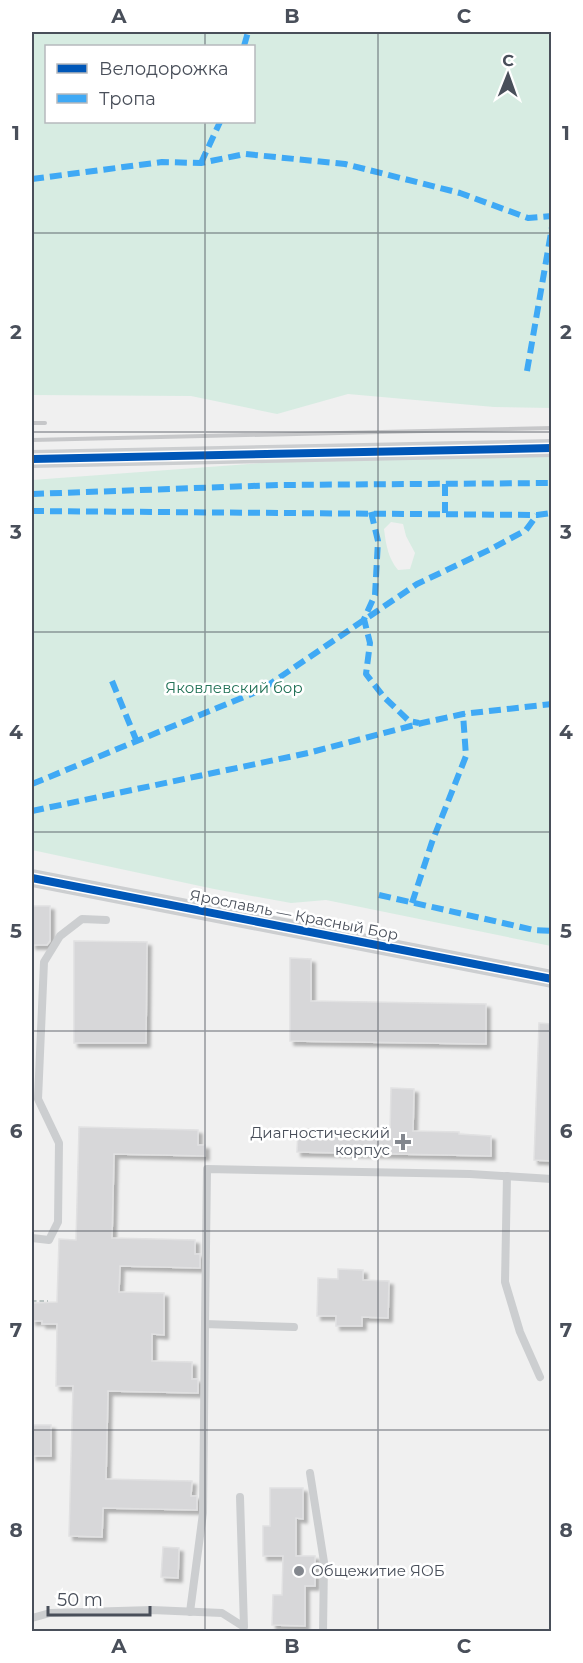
<svg xmlns="http://www.w3.org/2000/svg" width="583" height="1663" viewBox="0 0 583 1663" font-family="Montserrat,sans-serif">
  <style>
    .green { fill: #d7ece2; fill-rule: evenodd }
    .building { fill: #d7d7d9; stroke: #e1e1e2; stroke-width: 1.5; filter: url(#shadow) }
    .lines { fill: none; stroke-linecap: round; stroke-linejoin: round }
    .path { stroke: #bac3c2; stroke-width: 2; stroke-dasharray: 4.5 3; stroke-linecap: butt }
    .service { stroke: #ccced0; stroke-width: 8 }
    .tertiary { stroke: #ccced0; stroke-width: 18 }
    .rail { stroke: #c6c7c9; stroke-width: 4 }
    .quiet { stroke: #3fa9f5; stroke-width: 6; stroke-dasharray: 12 6; stroke-linecap: butt }
    .cycleway-casing { stroke: #fff; stroke-width: 11 }
    .cycleway { stroke: #0057b8; stroke-width: 8 }
    .grid { fill: none; stroke: #494f5a; stroke-width: 1.5; stroke-opacity: 0.55 }
    .poi-dot { fill: #83878e; stroke: #fff; stroke-width: 2 }
    .labels { text-anchor: middle; stroke-width: 5; stroke-linejoin: round; paint-order: stroke }
    .park-label { font-size: 15px; fill: #227257; stroke: #fff }
    .street-label { font-size: 15px; fill: #494f5a; stroke: #fff }
    .poi-label { font-size: 15px; fill: #494f5a; stroke: #fff; text-anchor: end }
    .neatline { fill: none; stroke: #494f5a; stroke-width: 2 }
    .grid-label { font-size: 20px; text-anchor: middle; font-weight: bold; fill: #494f5a }
  </style>
  <defs>
    <filter id="shadow"><feDropShadow dx="4" dy="4" stdDeviation="1.5" flood-color="#0004"/></filter>
  </defs>
  <rect width="100%" height="100%" fill="#f0f0f0"/>
  <g class="green">
    <path d="M32 32H551V408L494 407 348 394 277 414 191 396 32 395ZM46 46H254V122H46Z"/>
    <path d="M551 456V946L326 900 291 903 214 889 32 850V480L276 462ZM391 522 403 524 406 536 415 553 410 569 398 570C388 558 386 545 384 529Z"/>
  </g>
  <g class="building">
    <polygon points="32,906 50,906 50,941 47,945 32,945"/>
    <polygon points="74,941 147,942 146,1043 74,1043"/>
    <polygon points="290,958 311,959 311,1001 486,1004 486,1044 290,1041"/>
    <polygon points="539,1023 552,1024 552,1161 534,1160"/>
    <polygon points="391,1088 414,1089 413,1131 459,1132 459,1134 491,1136 491,1156 297,1152 298,1129 390,1131"/>
    <polygon points="79,1127 198,1130 198,1145 205,1145 205,1156 114,1154 112,1238 195,1240 195,1254 200,1254 200,1268 120,1266 119,1292 164,1293 164,1335 152,1334 152,1361 192,1362 192,1379 198,1379 198,1393 108,1391 106,1479 192,1481 191,1496 197,1496 197,1510 103,1508 102,1537 69,1536 73,1386 56,1386 57,1324 42,1324 42,1321 32,1321 32,1303 57,1302 59,1239 76,1240"/>
    <polygon points="338,1269 363,1270 363,1280 389,1281 388,1318 362,1317 362,1326 336,1326 336,1316 317,1316 318,1278 338,1279"/>
    <rect x="32" y="1425" width="19" height="31"/>
    <polygon points="270,1488 303,1488 303,1519 296,1518 296,1556 315,1556 315,1586 305,1586 305,1626 272,1625 273,1595 282,1595 283,1556 263,1556 263,1526 270,1526"/>
    <polygon points="163,1547 179,1548 178,1578 161,1577"/>
  </g>
  <g class="lines">
    <polyline class="path" points="32,1301 48,1301"/>
    <g class="service">
      <polyline points="507,1176 505,1282 520,1332 540,1377"/>
      <polyline points="32,1238 49,1240 58,1222 59,1143 38,1099 44,962 60,936 82,919 106,920"/>
      <polyline points="205,1324 207,1169 470,1174 552,1179"/>
      <polyline points="310,1473 324,1562 323,1632"/>
      <polyline points="190,1612 203,1513 205,1324 294,1327"/>
      <polyline points="32,1618 50,1613 152,1610 222,1613 244,1627 240,1497"/>
    </g>
    <g class="tertiary">
      <polyline points="32,459 552,448"/>
      <polyline points="32,878 552,979"/>
    </g>
    <g class="rail">
      <polyline points="32,423 45,423"/>
      <polyline points="32,440 552,428"/>
    </g>
    <g class="quiet">
      <polyline points="244,46 248,32"/>
      <polyline points="201,163 220,122"/>
      <polyline points="32,179 162,162 201,163 245,154 345,164 460,193 528,218 552,216"/>
      <polyline points="527,371 552,227"/>
      <polyline points="445,484 445,513"/>
      <polyline points="32,494 279,485 552,483"/>
      <polyline points="32,511 537,515 552,513"/>
      <polyline points="371,512 378,541 375,595 364,619 370,643 366,674 384,697 409,721 419,723"/>
      <polyline points="112,681 137,742"/>
      <polyline points="32,784 261,690 417,584 491,549 526,530 537,515"/>
      <polyline points="32,811 308,753 422,723 463,714 552,704"/>
      <polyline points="379,895 534,930 552,931"/>
      <polyline points="412,903 432,842 466,756 463,714"/>
    </g>
    <defs>
      <g id="cycleway">
        <polyline points="32,459 552,448"/>
        <polyline points="32,878 552,979"/>
      </g>
    </defs>
    <use href="#cycleway" class="cycleway-casing"/>
    <use href="#cycleway" class="cycleway"/>
  </g>
  <path class="grid" d="M205 32V46M378 32V1632M205 122V1632M32 233H552M32 432H552M32 632H552M32 832H552M32 1031H552M32 1231H552M32 1430H552"/>
  <g class="poi-dot">
    <path d="M400 1133h6v6h6v6h-6v6h-6v-6h-6v-6h6z"/>
    <circle cx="299" cy="1571" r="6"/>
  </g>
  <g class="labels">
    <g class="park-label">
      <text x="234" y="693">Яковлевский бор</text>
    </g>
    <g class="street-label">
      <text transform="translate(294 915) rotate(11)" y="5">Ярославль — Красный Бор</text>
    </g>
    <g class="poi-label">
      <text x="390" y="1138">Диагностический<tspan x="390" dy="17">корпус</tspan></text>
      <text x="311" y="1576" text-anchor="start">Общежитие ЯОБ</text>
    </g>
  </g>
  <rect width="583" height="1663" fill="none" stroke="#ffffff" stroke-width="66"/>
  <rect x="45" y="45" width="210" height="78" fill="#ffffff" stroke="#b6b9bd" stroke-width="1.5"/>
  <rect x="57" y="64" width="30" height="9" fill="#0057b8" stroke="#b6b9bd" stroke-width="1.5"/>
  <text x="99" y="75" font-size="18" fill="#494f5a">Велодорожка</text>
  <rect x="57" y="94" width="30" height="9" fill="#3fa9f5" stroke="#b6b9bd" stroke-width="1.5"/>
  <text x="99" y="105" font-size="18" fill="#494f5a">Тропа</text>
  <g transform="translate(508 75) rotate(1)" stroke="#ffffff" stroke-width="4.5" paint-order="stroke">
  <path d="M0-4.5L10 22L0 15L-10 22Z" fill="#494f5a"/>
  <text y="-9" font-size="16" font-weight="bold" text-anchor="middle" fill="#494f5a">С</text>
  </g>
  <path d="M48 1606v9h102v-9" fill="none" stroke="#494f5a" stroke-width="3"/>
  <text x="57" y="1606" font-size="18" fill="#494f5a" stroke="#ffffff" stroke-width="4.5" paint-order="stroke">50 m</text>
  <rect x="33" y="33" width="517" height="1597" class="neatline"/>
  <g class="grid-label">
    <text x="119" y="23">A</text>
    <text x="292" y="23">B</text>
    <text x="464" y="23">C</text>
    <text x="16" y="140">1</text>
    <text x="566" y="140">1</text>
    <text x="16" y="339">2</text>
    <text x="566" y="339">2</text>
    <text x="16" y="539">3</text>
    <text x="566" y="539">3</text>
    <text x="16" y="739">4</text>
    <text x="566" y="739">4</text>
    <text x="16" y="938">5</text>
    <text x="566" y="938">5</text>
    <text x="16" y="1138">6</text>
    <text x="566" y="1138">6</text>
    <text x="16" y="1337">7</text>
    <text x="566" y="1337">7</text>
    <text x="16" y="1537">8</text>
    <text x="566" y="1537">8</text>
    <text x="119" y="1653">A</text>
    <text x="292" y="1653">B</text>
    <text x="464" y="1653">C</text>
  </g>
</svg>
